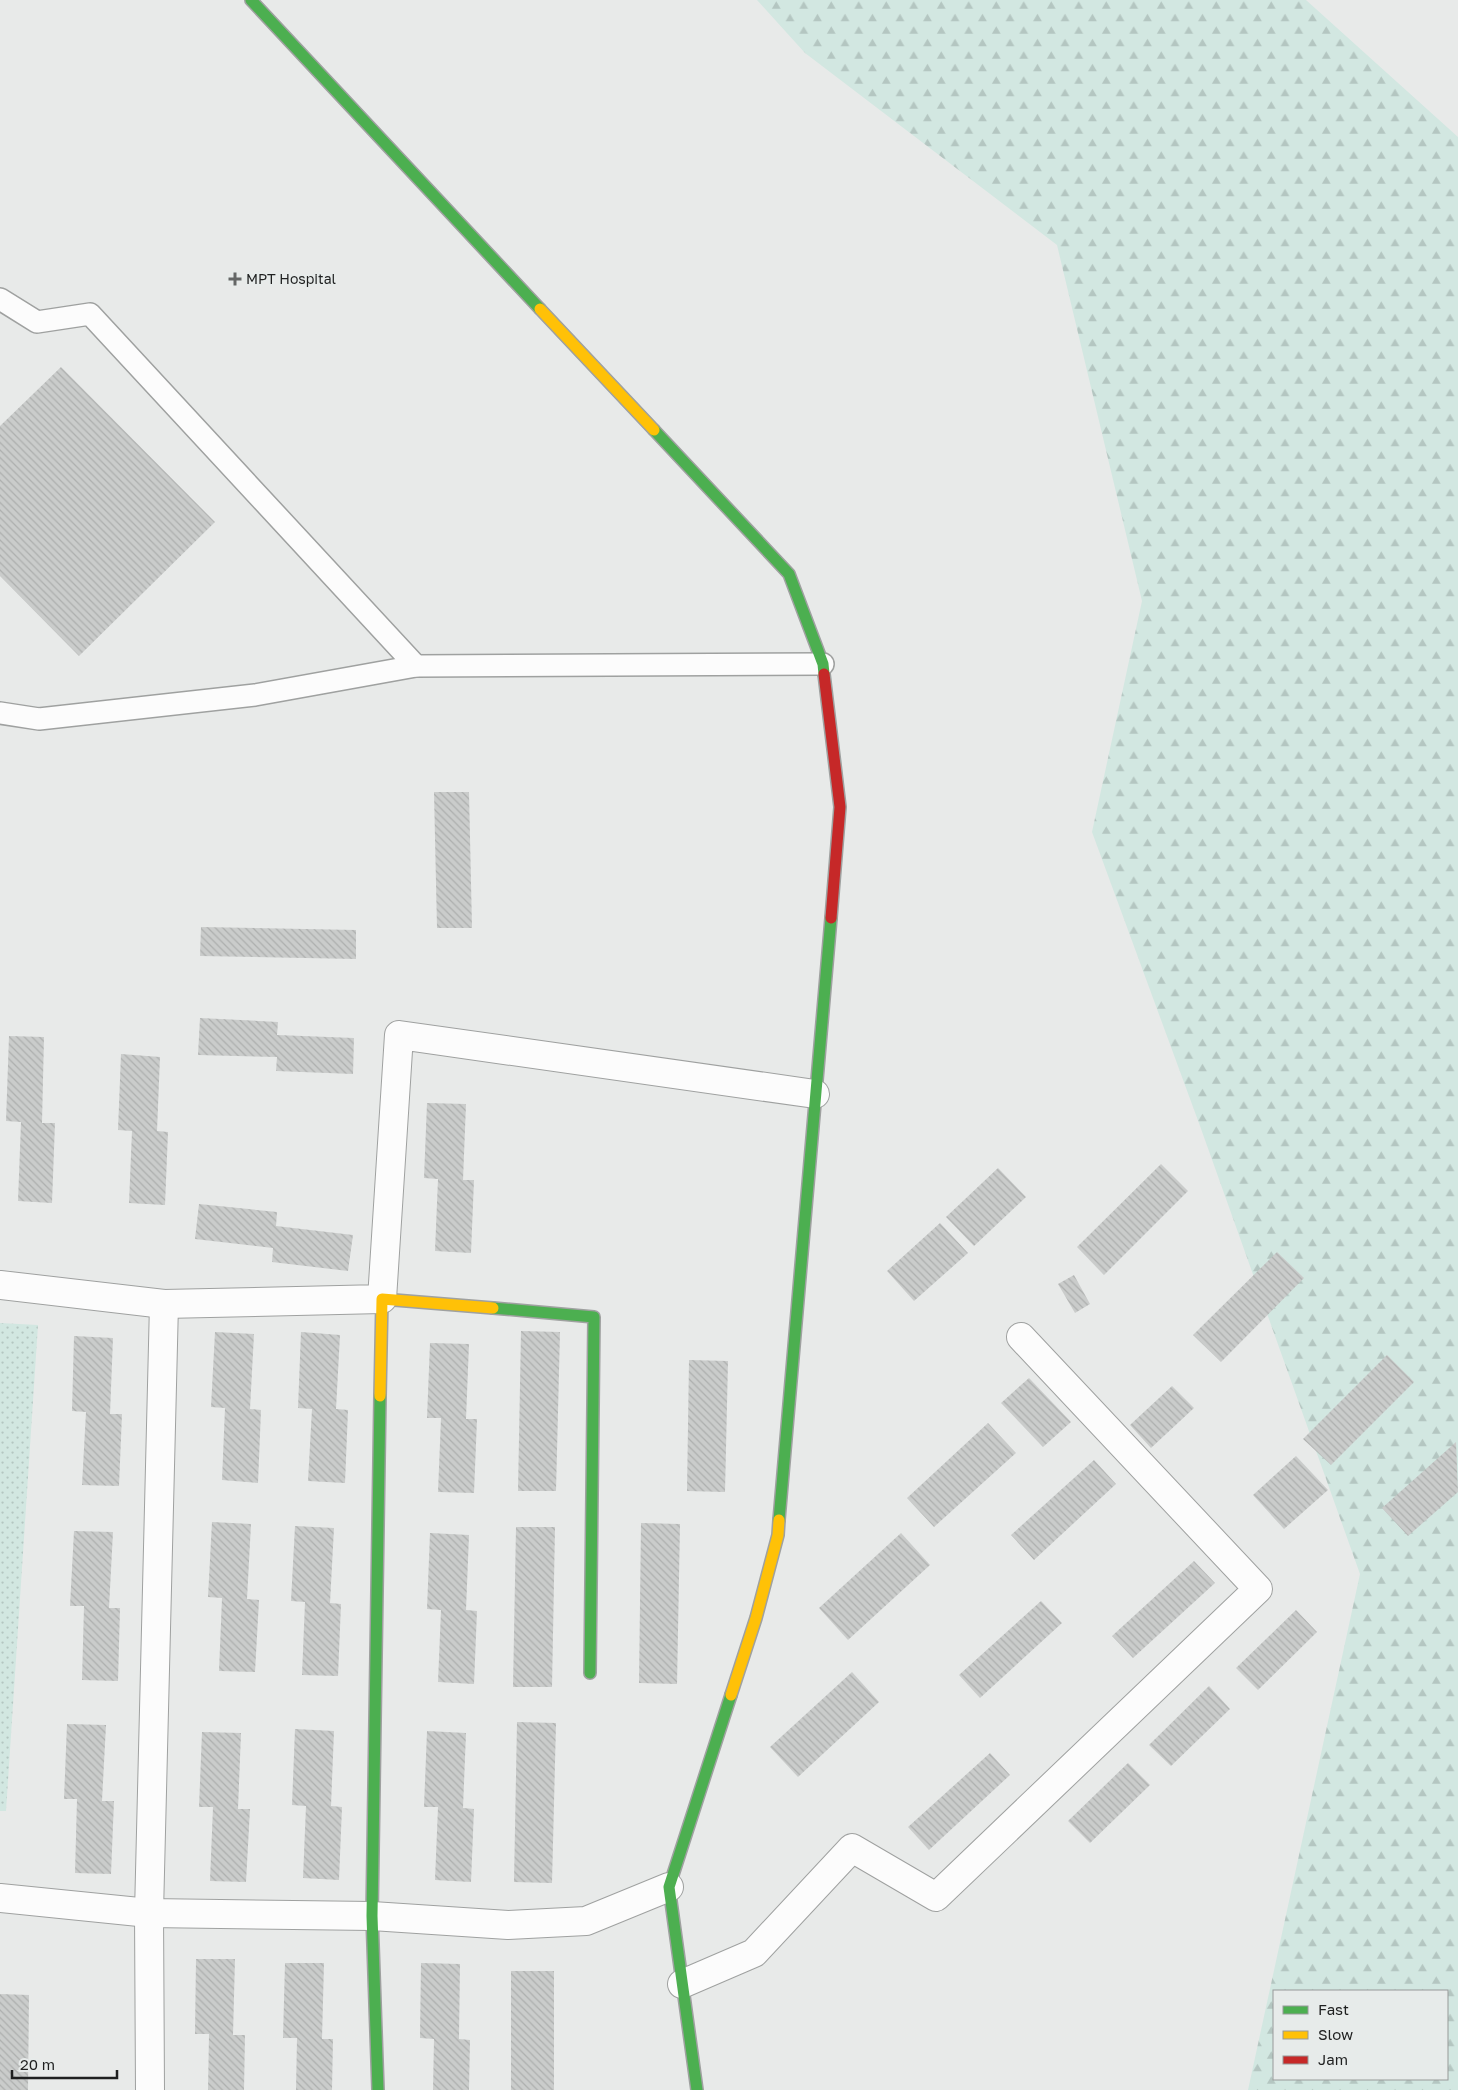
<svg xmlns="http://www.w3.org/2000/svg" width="1458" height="2090" viewBox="0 0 1458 2090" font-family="'Golos Text',sans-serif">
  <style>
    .forest { fill: url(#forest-firs); fill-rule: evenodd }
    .park { fill: url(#park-dots) }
    .building { fill: url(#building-back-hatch) }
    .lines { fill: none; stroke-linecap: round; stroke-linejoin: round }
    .lane-casing { stroke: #9fa1a0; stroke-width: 24 }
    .street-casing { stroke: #9fa1a0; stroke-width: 30 }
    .fast-casing { stroke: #9fa1a0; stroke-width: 14 }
    .slow-casing { stroke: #9fa1a0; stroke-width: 14 }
    .jam-casing { stroke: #9fa1a0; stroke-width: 14 }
    .lane { stroke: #fcfcfc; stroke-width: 21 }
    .street { stroke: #fcfcfc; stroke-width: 28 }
    .fast { stroke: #4caf50; stroke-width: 11 }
    .slow { stroke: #ffc107; stroke-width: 11 }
    .jam { stroke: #c62828; stroke-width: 11 }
    .poi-dot { fill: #656766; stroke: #e7ebea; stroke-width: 2 }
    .labels { text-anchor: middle; stroke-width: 4.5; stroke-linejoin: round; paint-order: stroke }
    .poi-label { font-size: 14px; fill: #1f2020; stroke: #e7ebea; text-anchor: start }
  </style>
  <defs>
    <pattern id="forest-firs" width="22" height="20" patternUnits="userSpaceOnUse" patternTransform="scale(1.25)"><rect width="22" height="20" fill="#d2e7e1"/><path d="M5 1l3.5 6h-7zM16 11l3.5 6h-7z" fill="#b4c6c1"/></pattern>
    <pattern id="park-dots" width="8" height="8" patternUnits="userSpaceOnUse" patternTransform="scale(1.25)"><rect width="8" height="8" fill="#d2e7e1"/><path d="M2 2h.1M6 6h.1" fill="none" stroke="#b4c6c1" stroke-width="1.8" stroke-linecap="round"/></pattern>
    <pattern id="building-back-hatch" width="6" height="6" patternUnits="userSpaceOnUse" patternTransform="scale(1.25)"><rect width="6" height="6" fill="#cacccb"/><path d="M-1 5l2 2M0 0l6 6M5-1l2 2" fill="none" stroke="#adafae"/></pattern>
  </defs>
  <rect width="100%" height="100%" fill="#e8eae9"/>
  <path class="forest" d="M757 0H1306L1458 137V2090H1248L1360 1574 1200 1126 1092 832 1142 601 1057 245 805 53ZM1274 1991H1447V2079H1274Z"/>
  <polygon class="park" points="0,1323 38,1325 6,1811 0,1811"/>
  <g class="building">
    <polygon points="61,367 215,522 79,656 0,576 0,426"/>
    <polygon points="434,792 469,792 472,928 437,928"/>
    <polygon points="201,927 356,930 356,959 200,956"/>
    <polygon points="200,1018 278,1022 277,1035 354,1038 353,1074 276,1071 277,1057 198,1055"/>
    <polygon points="9,1036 44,1037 42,1123 55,1123 52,1203 18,1201 21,1122 6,1121"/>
    <polygon points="121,1054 160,1057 157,1131 168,1132 165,1205 129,1203 132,1131 118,1130"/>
    <polygon points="427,1103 466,1104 463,1180 474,1180 471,1253 435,1251 438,1179 424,1178"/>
    <polygon points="1161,1164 1188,1191 1104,1275 1077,1247"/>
    <polygon points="998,1168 1026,1197 974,1246 946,1217"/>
    <polygon points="199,1204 277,1212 276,1226 353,1235 348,1271 272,1262 273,1248 195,1239"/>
    <polygon points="940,1223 968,1253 914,1301 887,1271"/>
    <polygon points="1277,1252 1304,1278 1221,1362 1193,1335"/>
    <polygon points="1074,1275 1090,1304 1075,1313 1058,1284"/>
    <polygon points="521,1331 560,1332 556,1491 518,1491"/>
    <polygon points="215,1332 254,1334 250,1409 261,1410 258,1483 222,1480 225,1408 211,1407"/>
    <polygon points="301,1332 340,1335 336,1409 348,1410 345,1483 308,1481 312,1409 298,1408"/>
    <polygon points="74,1336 113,1338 110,1414 122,1414 119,1486 82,1485 86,1412 72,1411"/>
    <polygon points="430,1343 469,1344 466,1419 477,1419 474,1493 438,1492 441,1418 427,1418"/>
    <polygon points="1387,1355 1414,1382 1331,1465 1303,1439"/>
    <polygon points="689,1360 728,1361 725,1492 687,1491"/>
    <polygon points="1029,1378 1071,1422 1043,1447 1001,1403"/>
    <polygon points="1172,1386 1194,1408 1151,1448 1130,1425"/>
    <polygon points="988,1423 1016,1453 934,1527 907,1498"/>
    <polygon points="1456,1442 1458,1492 1408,1536 1382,1508"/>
    <polygon points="1296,1456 1328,1490 1284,1529 1253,1495"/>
    <polygon points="1094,1460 1116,1484 1034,1560 1011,1535"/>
    <polygon points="212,1522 251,1524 247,1599 259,1600 255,1672 219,1671 222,1598 208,1597"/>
    <polygon points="641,1523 680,1524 677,1684 639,1683"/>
    <polygon points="295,1526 334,1528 330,1603 341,1604 338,1676 302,1675 305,1602 291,1601"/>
    <polygon points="516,1527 555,1527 552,1687 513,1687"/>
    <polygon points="74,1531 113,1532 109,1608 120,1608 118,1681 82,1680 84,1606 70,1606"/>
    <polygon points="430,1533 469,1535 466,1610 477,1611 474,1684 438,1682 441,1610 427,1609"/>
    <polygon points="901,1533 930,1565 848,1640 819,1608"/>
    <polygon points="1194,1561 1215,1583 1133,1658 1112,1636"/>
    <polygon points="1041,1601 1062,1623 980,1698 959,1675"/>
    <polygon points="1296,1610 1317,1632 1258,1690 1236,1668"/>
    <polygon points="852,1672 879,1702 798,1777 770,1747"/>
    <polygon points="1209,1686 1230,1709 1171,1766 1149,1745"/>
    <polygon points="517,1722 556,1723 552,1883 514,1882"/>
    <polygon points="67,1724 106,1725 102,1801 114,1801 111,1874 75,1873 77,1799 64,1799"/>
    <polygon points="295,1729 334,1731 331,1806 342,1807 339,1880 303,1878 306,1806 292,1805"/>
    <polygon points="427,1731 466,1733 463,1808 474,1809 471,1882 435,1880 438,1807 424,1807"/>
    <polygon points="202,1732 241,1733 238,1809 250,1809 246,1882 210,1881 213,1807 199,1807"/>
    <polygon points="990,1753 1010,1775 929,1850 908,1827"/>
    <polygon points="1128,1763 1150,1785 1090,1843 1068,1821"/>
    <polygon points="196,1959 235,1959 233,2035 245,2035 244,2090 208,2090 209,2034 195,2034"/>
    <polygon points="285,1963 324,1963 322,2039 333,2039 332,2090 296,2090 297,2038 283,2038"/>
    <polygon points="421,1963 460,1964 459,2039 470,2040 469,2090 433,2090 434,2039 420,2038"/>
    <rect x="511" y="1971" width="43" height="119"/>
    <polygon points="0,1994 29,1995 28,2090 0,2090"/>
  </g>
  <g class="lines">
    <defs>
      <g id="lane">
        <polyline points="0,299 37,322 90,314 416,666"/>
        <polyline points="0,713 39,719 255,695 416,666 823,664"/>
      </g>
      <g id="street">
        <polyline points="0,1285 164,1304 382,1299 399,1035 815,1094"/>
        <polyline points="0,1898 149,1913 372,1916 508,1925 586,1921 669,1887"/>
        <polyline points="682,1984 754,1953 852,1848 936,1897 1258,1589 1021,1337"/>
        <polyline points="150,2090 149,1913 164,1304"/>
      </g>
      <g id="fast">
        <polyline points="251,0 540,309"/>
        <polyline points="654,430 789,574 823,664 824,674"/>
        <polyline points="493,1308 594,1317 590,1673"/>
        <polyline points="779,1520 831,918"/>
        <polyline points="378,2090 372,1916 380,1396"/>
        <polyline points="697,2090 669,1887 731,1695"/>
      </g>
      <g id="slow">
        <polyline points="540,309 654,430"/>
        <polyline points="380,1396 382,1299 493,1308"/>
        <polyline points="731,1695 756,1618 778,1535 779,1520"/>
      </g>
      <polyline id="jam" points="824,674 840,807 831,918"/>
    </defs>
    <use href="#lane" class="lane-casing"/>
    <use href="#street" class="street-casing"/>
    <use href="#fast" class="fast-casing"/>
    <use href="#slow" class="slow-casing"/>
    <use href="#jam" class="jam-casing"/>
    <use href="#lane" class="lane"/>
    <use href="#street" class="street"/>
    <use href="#fast" class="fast"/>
    <use href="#slow" class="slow"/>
    <use href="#jam" class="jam"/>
  </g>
  <path class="poi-dot" d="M232.5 271.5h5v5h5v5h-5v5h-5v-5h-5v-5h5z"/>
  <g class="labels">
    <g class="poi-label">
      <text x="246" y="284">MPT Hospital</text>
    </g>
  </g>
  <rect x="1273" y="1990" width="175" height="90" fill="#e7ebea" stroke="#979a99"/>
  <rect x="1283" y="2006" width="25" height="8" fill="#4caf50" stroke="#979a99"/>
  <text x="1318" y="2015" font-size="15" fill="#1f2020">Fast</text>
  <rect x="1283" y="2031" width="25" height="8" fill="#ffc107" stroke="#979a99"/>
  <text x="1318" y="2040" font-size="15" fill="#1f2020">Slow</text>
  <rect x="1283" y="2056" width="25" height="8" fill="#c62828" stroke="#979a99"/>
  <text x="1318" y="2065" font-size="15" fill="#1f2020">Jam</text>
  <path d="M12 2070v8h105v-8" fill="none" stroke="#1f2020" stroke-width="2.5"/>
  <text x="20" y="2070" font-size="15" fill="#1f2020" stroke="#e7ebea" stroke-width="4" paint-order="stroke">20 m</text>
</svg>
